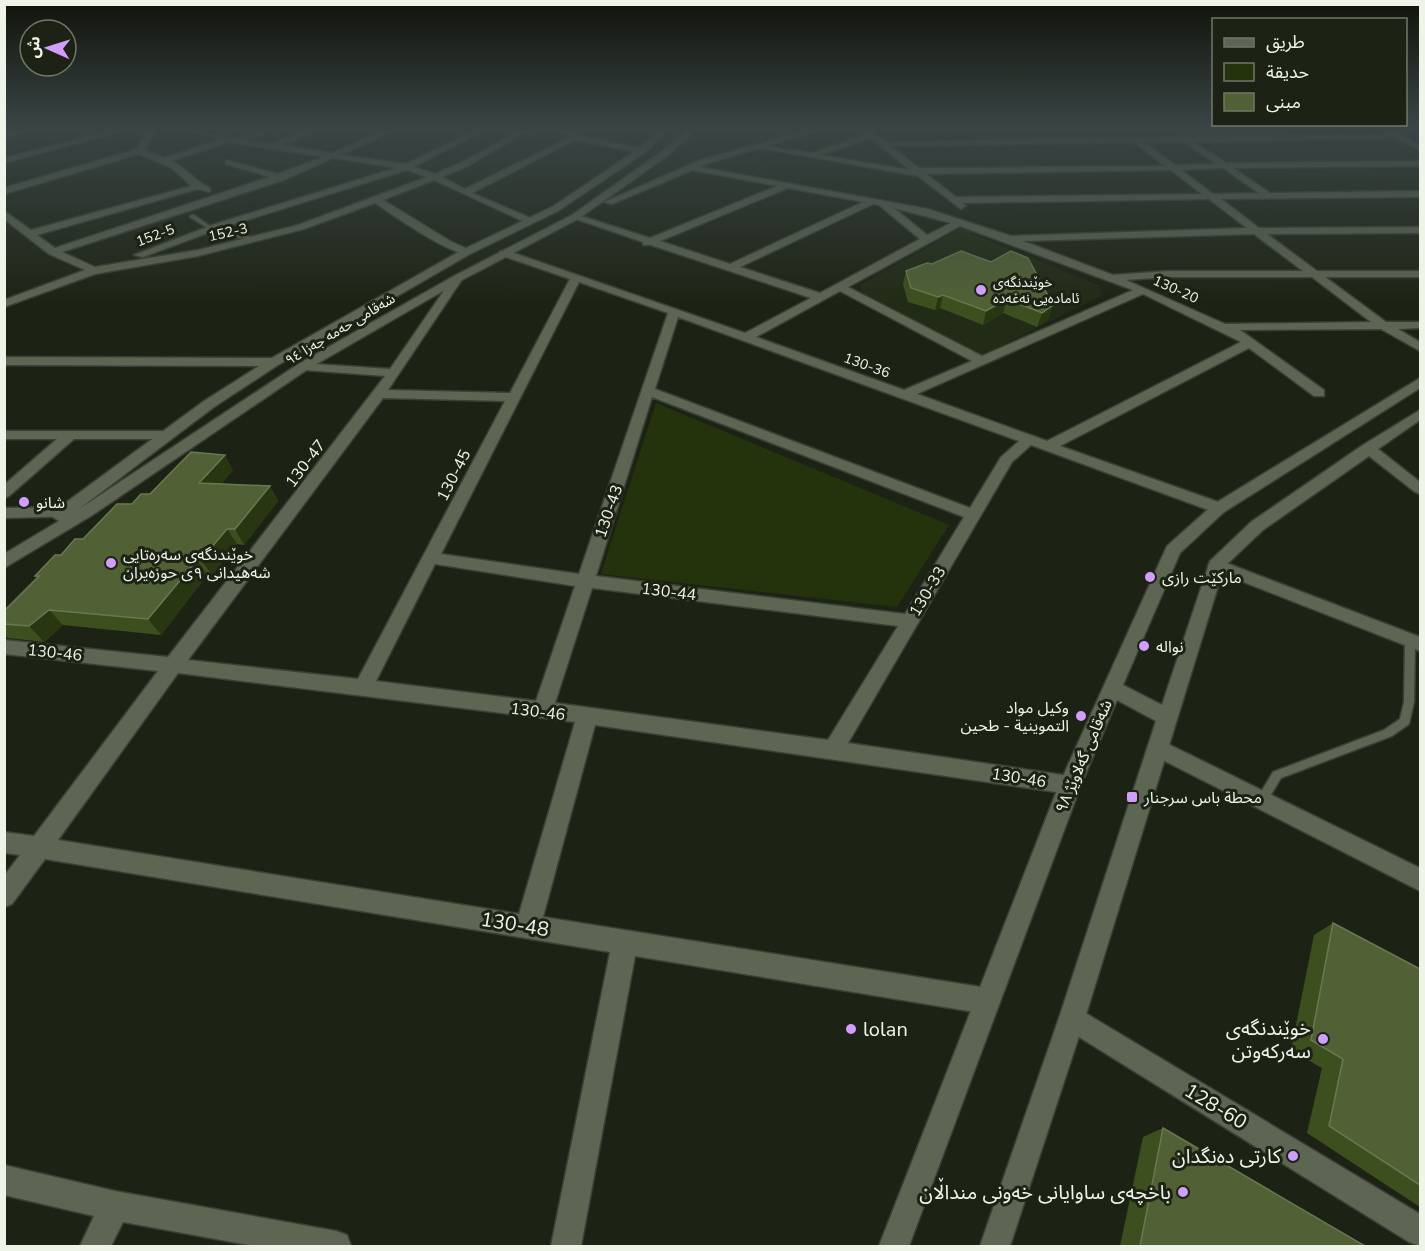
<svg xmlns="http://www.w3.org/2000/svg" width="1425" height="1251" viewBox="0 0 1425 1251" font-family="'Nunito Sans','Noto Sans Arabic',sans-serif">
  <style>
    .built { fill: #222b15 }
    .green { fill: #25330c }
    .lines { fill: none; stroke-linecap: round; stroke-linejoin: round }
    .lane-casing { stroke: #3a4035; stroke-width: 3 }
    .street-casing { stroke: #3a4035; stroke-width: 3 }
    .secondary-casing { stroke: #3a4035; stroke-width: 3 }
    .lane { fill: #5d6553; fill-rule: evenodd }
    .street { fill: #5d6553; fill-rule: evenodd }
    .secondary { fill: #5d6553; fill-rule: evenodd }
    .wall { fill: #3e4f1f }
    .shaded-wall { fill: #293612 }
    .building { fill: #516135; stroke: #6a7851; stroke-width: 1.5 }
    .poi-dot { fill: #d19dfe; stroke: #1d2314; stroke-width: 2 }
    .labels { text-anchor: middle; stroke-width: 6; stroke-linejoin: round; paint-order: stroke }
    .far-street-label { font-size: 14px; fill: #eff4e9; stroke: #1d2314 }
    .far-poi-label { font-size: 14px; fill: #eff4e9; stroke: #1d2314; text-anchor: start }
    .street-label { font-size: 16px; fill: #eff4e9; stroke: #1d2314 }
    .poi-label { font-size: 16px; fill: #eff4e9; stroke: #1d2314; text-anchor: start }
    .near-street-label { font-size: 20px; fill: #eff4e9; stroke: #1d2314 }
    .near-poi-label { font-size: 20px; fill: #eff4e9; stroke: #1d2314; text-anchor: end }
  </style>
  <rect width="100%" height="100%" fill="#1d2314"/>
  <polygon class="built" points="963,227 979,237 1098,285 1103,295 981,356 862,294 860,285"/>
  <polygon class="green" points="656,403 949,525 897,607 601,574"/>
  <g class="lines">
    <defs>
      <g id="lane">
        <polygon points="192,215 194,215 213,228 209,229 190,217 190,216"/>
        <polygon points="222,233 259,238 261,239 259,240 220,235 220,234"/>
        <polygon points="1410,637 1413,638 1415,640 1414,702 1409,724 1392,736 1281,778 1266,803 1262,805 1258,803 1257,800 1258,797 1273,772 1384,730 1400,719 1404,702 1405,640 1407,638"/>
      </g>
      <g id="street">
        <polygon points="24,129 37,129 4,138 4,134"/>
        <polygon points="118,129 130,129 4,163 4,158"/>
        <path d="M148 129H156L145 150 164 158 221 139 183 129C200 129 225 141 239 138 252 136 262 129 276 129L248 140 271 144 312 129H323L282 145 332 153 387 129H397L342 155 406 164 477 129H487L414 167 435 174 462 162 522 129H531L468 166 442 177 465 189 574 135 581 137 472 193 533 219V223H527L434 180 383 200 450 241 470 250V254C452 257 392 214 375 203L304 229 198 256 95 274 4 307V300L85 270 49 254 4 219V211L31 230 191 186 172 168 139 154 4 194V188L137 149ZM230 142 323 157 278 174 226 160V164L270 177 55 248 37 235 198 189 210 192V188C195 181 185 167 171 161ZM333 158 396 168 215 224 134 255 143 257 221 228 407 170 427 177 298 225 198 250 95 267 62 252 284 180Z"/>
        <path d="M861 129H870L886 142 1387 134 1384 129H1390L1420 145V150L1395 138 1194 142 1226 163 1420 161V166L1233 168 1270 193 1420 191V197L1221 199 1259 228 1420 227V233L1267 234 1317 271H1420V277H1325L1386 322H1420V328L1398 329 1420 342V351L1381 329 1240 330 1324 390V396H1314L1249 348 1060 446 1224 504 1227 508 1224 512H1214L1031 445 1012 462 848 743 1070 776 1078 778 1081 785 1078 792 1070 794 595 725 543 917 987 988 996 992 1000 1001 996 1010 987 1014 635 956 581 1246H551L610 952 45 859 12 904 4 907V876L20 855 4 853V832L34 836 158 671 4 654V640L168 657 385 376 304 370 300 369V363L390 369 454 276 463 278 388 390 510 393 570 279 500 255V251H508L745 333 811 298 651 245H643V242L570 217 578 215 650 238 777 186 692 170 689 165 928 209 1011 236 1247 228 1209 199 962 203 966 206 961 209 918 176 754 147 758 145 812 153 867 134ZM871 138 910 170 821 155ZM1134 142 1165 166 919 168 891 146ZM1144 142H1184L1216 164 1175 165ZM1223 168 1259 193 1213 194 1181 170ZM1171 170 1202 194 956 197 926 174ZM788 188 863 202 730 264 660 241ZM873 204 879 205 920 239 820 293 740 267ZM894 208 951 223 927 235ZM960 226 1133 290 982 356 848 287ZM1254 234 1303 271H1167L1113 275 1023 241ZM1167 277H1312L1371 322 1225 324 1126 280ZM579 282 668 313 579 574 441 554ZM840 291 972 361 904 390 756 337ZM1143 294 1241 342 1047 441 917 394ZM678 317 1019 441 1001 457 970 508 655 389ZM652 397 964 517 905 614 596 576ZM383 398 505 401 358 679 188 660ZM435 564 575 586 536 701 376 681ZM592 588 898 626 828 740 555 703ZM178 673 575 722 519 914 58 840Z"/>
        <polygon points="4,357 274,358 280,362 274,366 4,365"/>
        <polygon points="4,431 168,431 175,435 168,439 74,439 9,496 4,498 4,485 57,439 4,439"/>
        <polygon points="78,507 86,512 84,516 4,518 4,508"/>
        <polygon points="1216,559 1420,637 1420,651 1210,569 1208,565"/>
        <polygon points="1158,739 1420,868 1420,891 1151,754 1148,748 1151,742"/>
        <polygon points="1072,1005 1420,1214 1420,1246 1409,1242 1063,1027 1059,1018 1063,1009"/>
        <polygon points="4,1165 115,1191 336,1231 347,1235 351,1246 254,1246 123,1222 111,1246 80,1246 94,1216 4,1195"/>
      </g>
      <g id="secondary">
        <polygon points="554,129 564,129 582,136 639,148 662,129 670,129 644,153 558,211 470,254 278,365 214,407 79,509 300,363 454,276 572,215 661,152 689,129 697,129 667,156 578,219 462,280 308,369 91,516 4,568 4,554 59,521 51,516 53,512 204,401 270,359 462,250 552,207 634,152 577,140"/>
        <polygon points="812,129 824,129 709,163 612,204 604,202 703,159"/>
        <polygon points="1420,378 1420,388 1224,512 1180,553 1123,685 1162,705 1210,561 1251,522 1363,445 1420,410 1420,420 1378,449 1420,482 1420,494 1415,492 1369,456 1263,530 1224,567 1085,1018 1010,1246 980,1246 1059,1018 1156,721 1117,700 1081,785 909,1246 879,1246 1059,785 1167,546 1214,504"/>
      </g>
    </defs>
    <use href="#lane" class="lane-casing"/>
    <use href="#street" class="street-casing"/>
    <use href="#secondary" class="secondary-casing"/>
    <use href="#lane" class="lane"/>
    <use href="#street" class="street"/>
    <use href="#secondary" class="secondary"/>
  </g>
  <g class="wall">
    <polygon points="932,264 1053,305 1048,319 1037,327 1003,313 983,325 940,308 935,310 908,302 903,284 906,271"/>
    <polygon points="233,470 221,484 270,486 278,501 244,545 237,544 212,575 207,575 161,635 63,625 44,642 8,638 4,635 4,611 37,578 35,576 83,539 132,504 150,494"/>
    <polygon points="1333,923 1420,969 1420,1207 1307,1133 1322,1068 1291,1050 1314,935"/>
    <polygon points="1163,1128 1365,1246 1120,1246 1143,1137"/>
  </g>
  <g class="shaded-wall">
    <polygon points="943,295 940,308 935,310 938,297"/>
    <polygon points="1007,299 1003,313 983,325 986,311"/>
    <polygon points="1053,305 1048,319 1037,327 1042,313"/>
    <polygon points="225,455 233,470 209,498 199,483"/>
    <polygon points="270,486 278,501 244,545 235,529"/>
    <polygon points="227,529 237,544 212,575 201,560"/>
    <polygon points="197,560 207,575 161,635 148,619"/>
    <polygon points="49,610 63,625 44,642 29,626"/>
  </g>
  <g class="building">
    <polygon points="961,251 991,262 1011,251 1028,258 1053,305 1042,313 1007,299 986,311 943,295 938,297 911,288 906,271 927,263 932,264"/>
    <polygon points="191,452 225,455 199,483 270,486 235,529 227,529 201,560 197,560 148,619 49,610 29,626 4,624 4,611 39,576 35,576 55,555 61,555 75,539 83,539 117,504 132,504 141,494 150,494"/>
    <polygon points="1333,923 1420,969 1420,1185 1329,1126 1343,1059 1311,1040"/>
    <polygon points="1163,1128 1365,1246 1140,1246"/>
  </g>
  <linearGradient id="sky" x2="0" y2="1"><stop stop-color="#10130b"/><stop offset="0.42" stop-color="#3a4545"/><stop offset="1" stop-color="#3a4545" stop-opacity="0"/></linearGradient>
  <rect width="1425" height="304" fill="url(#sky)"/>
  <g class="poi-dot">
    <circle cx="981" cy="290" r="6"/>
    <circle cx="24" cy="502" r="6"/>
    <circle cx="111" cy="563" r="6"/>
    <circle cx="1150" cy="577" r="6"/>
    <circle cx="1144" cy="646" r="6"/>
    <circle cx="1081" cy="716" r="6"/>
    <rect x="1126" y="791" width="12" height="12" rx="3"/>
    <circle cx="851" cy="1029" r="6"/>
    <circle cx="1323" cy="1039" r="6"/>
    <circle cx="1293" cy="1156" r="6"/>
    <circle cx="1183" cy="1192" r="6"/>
  </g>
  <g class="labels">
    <g class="far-street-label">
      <text transform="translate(228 232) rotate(-13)" y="5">152-3</text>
      <text transform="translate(155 235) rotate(-20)" y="5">152-5</text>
      <text transform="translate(1176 289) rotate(24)" y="5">130-20</text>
      <text transform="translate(340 329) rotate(-31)" y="5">شەقامی حەمە جەزا ٩٤</text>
      <text transform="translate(867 365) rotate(20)" y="5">130-36</text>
    </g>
    <g class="far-poi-label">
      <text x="993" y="287">خوێندنگەی<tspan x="993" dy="16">ئامادەیی نەغەدە</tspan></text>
    </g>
    <g class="street-label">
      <text transform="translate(305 463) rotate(-53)" y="6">130-47</text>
      <text transform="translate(453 475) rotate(-63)" y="6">130-45</text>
      <text transform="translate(608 511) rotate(-71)" y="6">130-43</text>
      <text transform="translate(669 591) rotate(7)" y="6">130-44</text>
      <text transform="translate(927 591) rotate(-59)" y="6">130-33</text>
      <text transform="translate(55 652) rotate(6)" y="6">130-46</text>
      <text transform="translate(538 711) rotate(7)" y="6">130-46</text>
      <text transform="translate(1083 756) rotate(-67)" y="6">شەقامی گەلاوێژ ٩٨</text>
      <text transform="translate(1019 777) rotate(9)" y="6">130-46</text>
    </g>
    <g class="poi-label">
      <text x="36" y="508">شانو</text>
      <text x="123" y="560">خوێندنگەی سەرەتایی<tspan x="123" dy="18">شەهیدانی ٩ی حوزەیران</tspan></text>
      <text x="1162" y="583">مارکێت رازی</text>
      <text x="1156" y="652">نواله</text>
      <text x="1069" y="713" text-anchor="end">وكيل مواد<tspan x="1069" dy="18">التموينية - طحين</tspan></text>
      <text x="1144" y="803">محطة باس سرجنار</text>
    </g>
    <g class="near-street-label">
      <text transform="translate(515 924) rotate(9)" y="7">130-48</text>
      <text transform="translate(1216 1106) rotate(31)" y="7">128-60</text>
    </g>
    <g class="near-poi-label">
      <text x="1311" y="1035">خوێندنگەی<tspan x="1311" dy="23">سەرکەوتن</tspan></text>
      <text x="863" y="1036" text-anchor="start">lolan</text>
      <text x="1281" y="1163">کارتی دەنگدان</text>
      <text x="1171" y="1199">باخچەی ساوایانی خەونی منداڵان</text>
    </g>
  </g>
  <rect width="1425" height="1251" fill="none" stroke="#eff4e9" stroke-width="12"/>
  <rect x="1212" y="18" width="195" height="108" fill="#1d2314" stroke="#717769" stroke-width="1.5"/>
  <rect x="1224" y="38" width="30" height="9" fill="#5d6553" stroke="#717769" stroke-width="1.5"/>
  <text x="1266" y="48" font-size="18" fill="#eff4e9">طريق</text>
  <rect x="1224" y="63" width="30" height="18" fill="#25330c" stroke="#717769" stroke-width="1.5"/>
  <text x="1266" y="78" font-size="18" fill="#eff4e9">حديقة</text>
  <rect x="1224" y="93" width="30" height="18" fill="#516135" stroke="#717769" stroke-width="1.5"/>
  <text x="1266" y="108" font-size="18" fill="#eff4e9">مبنى</text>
  <g transform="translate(48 48) rotate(273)"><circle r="28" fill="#1d2314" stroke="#717769" stroke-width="1.5"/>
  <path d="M0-4.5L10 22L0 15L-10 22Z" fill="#d19dfe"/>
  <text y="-9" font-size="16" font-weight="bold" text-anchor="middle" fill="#eff4e9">ش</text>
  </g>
</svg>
